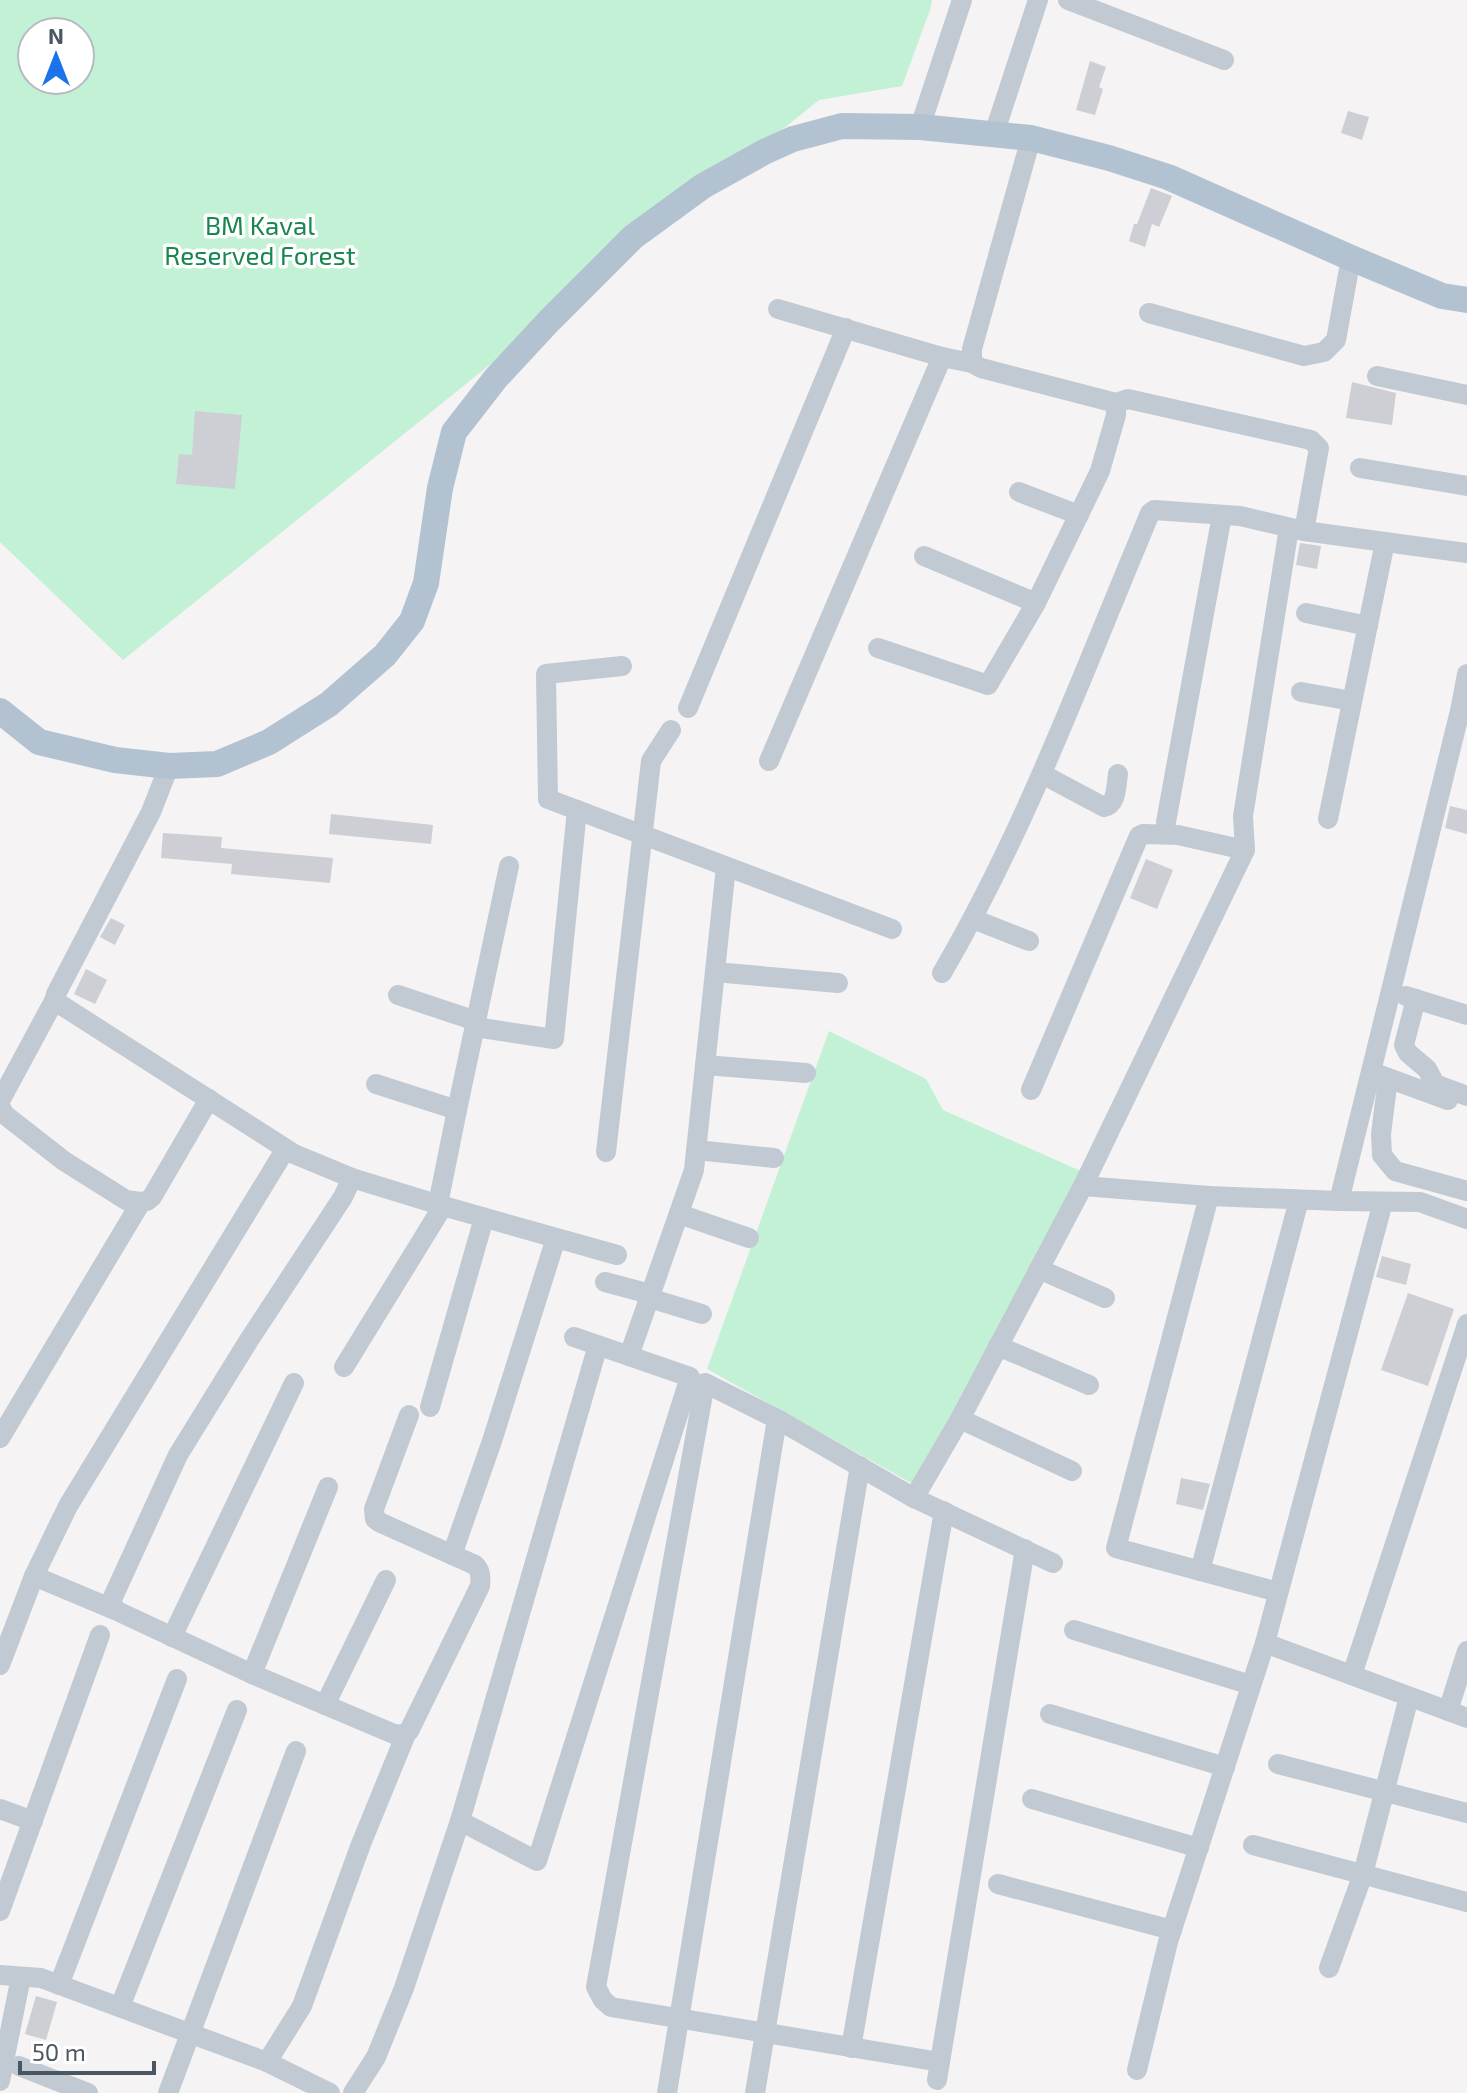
<svg xmlns="http://www.w3.org/2000/svg" width="1467" height="2093" viewBox="0 0 1467 2093" font-family="'Exo 2',sans-serif">
  <style>
    .green { fill: #c3f1d5; fill-rule: evenodd }
    .building { fill: #cdcfd5 }
    .lines { fill: none; stroke-linecap: round; stroke-linejoin: round }
    .minor { stroke: #c1cad2; stroke-width: 20 }
    .major { stroke: #b3c2d1; stroke-width: 26 }
    .labels { text-anchor: middle; stroke-width: 7; stroke-linejoin: round; paint-order: stroke }
    .park-label { font-size: 26px; fill: #17864f; stroke: #fff }
  </style>
  <rect width="100%" height="100%" fill="#f5f3f3"/>
  <g class="green">
    <path d="M0 0H932L930 10 902 86 819 100 123 660 0 542ZM32 32H80V80H32Z"/>
    <polygon points="829,1031 926,1079 943,1110 1083,1172 913,1484 707,1369"/>
  </g>
  <g class="building">
    <polygon points="1090,61 1106,67 1099,87 1103,89 1095,115 1076,110"/>
    <polygon points="1348,111 1369,117 1362,140 1341,133"/>
    <polygon points="1151,188 1172,196 1159,227 1152,224 1145,247 1129,241 1134,224 1137,224"/>
    <polygon points="1352,382 1396,393 1392,425 1346,418"/>
    <polygon points="195,411 242,415 235,489 176,484 179,454 192,455"/>
    <polygon points="1300,543 1321,546 1317,569 1296,565"/>
    <polygon points="1450,806 1467,810 1467,834 1445,828"/>
    <polygon points="331,814 433,825 431,844 329,834"/>
    <polygon points="163,833 222,837 221,848 333,858 330,883 231,874 232,864 161,858"/>
    <polygon points="1146,859 1173,870 1157,909 1130,898"/>
    <polygon points="111,918 125,925 115,945 100,937"/>
    <polygon points="86,969 107,980 95,1004 74,994"/>
    <polygon points="1382,1256 1411,1264 1406,1285 1376,1277"/>
    <polygon points="1408,1293 1454,1309 1428,1386 1381,1370"/>
    <polygon points="1181,1478 1210,1484 1203,1510 1176,1504"/>
    <polygon points="36,1996 57,2002 46,2040 25,2034"/>
  </g>
  <g class="lines">
    <g class="minor">
      <polyline points="1068,0 1224,60"/>
      <polyline points="920,127 962,0"/>
      <polyline points="994,134 1038,0"/>
      <polyline points="778,309 942,357 972,363"/>
      <polyline points="1149,313 1304,356 1324,352 1336,340 1351,258"/>
      <polyline points="1377,376 1467,395"/>
      <polyline points="1116,403 1128,399 1311,440 1319,448 1304,531"/>
      <polyline points="1360,468 1467,486"/>
      <polyline points="1019,492 1079,515"/>
      <polyline points="924,556 1036,603"/>
      <polyline points="1306,613 1368,626"/>
      <polyline points="878,648 988,685 1036,603 1100,471 1116,415 1116,403 981,368 972,363 972,349 1031,138"/>
      <polyline points="622,666 546,674 548,799 892,929"/>
      <polyline points="1467,674 1460,711 1339,1201 1420,1202 1467,1219"/>
      <polyline points="1301,692 1352,701"/>
      <polyline points="688,708 846,328"/>
      <polyline points="769,761 942,357"/>
      <polyline points="169,766 151,812 56,994 55,999 58,1003 294,1154 352,1178 443,1206 617,1255"/>
      <path d="M1042 774 1104 807C1117 805 1116 786 1118 774"/>
      <polyline points="1328,819 1385,542"/>
      <polyline points="1166,822 1222,515"/>
      <polyline points="973,919 1029,941"/>
      <polyline points="715,972 838,983"/>
      <path d="M942 973C1021 838 1076 691 1136 547L1150 513 1154 510 1240 516 1304 531 1467 553"/>
      <polyline points="398,995 476,1021"/>
      <polyline points="1406,996 1467,1015"/>
      <polyline points="1416,999 1404,1045 1408,1053 1427,1069 1435,1084 1467,1096"/>
      <polyline points="475,1027 554,1039 577,810"/>
      <polyline points="705,1065 806,1073"/>
      <polyline points="1377,1074 1448,1100"/>
      <polyline points="1388,1078 1381,1134 1382,1155 1395,1171 1467,1191"/>
      <polyline points="376,1084 457,1110 438,1204"/>
      <polyline points="1031,1090 1139,836 1143,834 1178,835 1245,850"/>
      <polyline points="0,1101 55,999"/>
      <polyline points="0,1106 5,1115 64,1161 126,1200 141,1202 147,1201 152,1197 209,1099"/>
      <polyline points="457,1110 509,866"/>
      <polyline points="696,1150 774,1158"/>
      <polyline points="606,1152 651,761 671,730"/>
      <path d="M352 1178 343 1197 249 1340 178 1455 113 1597 112 1602 115 1610 252 1674 394 1734 401 1735 409 1731 480 1586C481 1578 481 1570 475 1565L379 1522 375 1519 374 1509 409 1415"/>
      <polyline points="1083,1186 1209,1196 1339,1201"/>
      <polyline points="1209,1196 1116,1548 1278,1592"/>
      <polyline points="1383,1202 1265,1643 1467,1718"/>
      <polyline points="679,1214 749,1238"/>
      <polyline points="1039,1269 1105,1298"/>
      <polyline points="605,1282 650,1294"/>
      <polyline points="649,1298 702,1314"/>
      <polyline points="574,1337 690,1377 537,1861 460,1821 598,1345"/>
      <polyline points="998,1346 1089,1385"/>
      <polyline points="629,1356 694,1170 726,867"/>
      <polyline points="344,1367 443,1206"/>
      <polyline points="430,1407 484,1218"/>
      <polyline points="960,1419 1072,1471"/>
      <polyline points="0,1438 141,1202"/>
      <polyline points="914,1498 777,1419 705,1383 596,1987 603,2000 611,2007 940,2062"/>
      <polyline points="452,1555 492,1441 556,1238"/>
      <polyline points="1053,1563 914,1498 960,1419 1083,1186 1245,850 1243,816 1289,528"/>
      <polyline points="1200,1571 1299,1200"/>
      <polyline points="34,1576 115,1610"/>
      <polyline points="1074,1630 1251,1685"/>
      <polyline points="172,1637 294,1383"/>
      <polyline points="0,1665 34,1576 68,1506 285,1150"/>
      <polyline points="252,1674 328,1487"/>
      <polyline points="1352,1675 1467,1324"/>
      <polyline points="325,1705 386,1580"/>
      <polyline points="1448,1711 1467,1651"/>
      <polyline points="1050,1714 1225,1767"/>
      <polyline points="1278,1764 1467,1813"/>
      <polyline points="1032,1799 1199,1848"/>
      <polyline points="0,1809 33,1821"/>
      <polyline points="1253,1845 1467,1902"/>
      <polyline points="998,1884 1172,1930"/>
      <polyline points="0,1911 100,1635"/>
      <polyline points="1329,1968 1363,1874 1409,1697"/>
      <polyline points="0,1975 41,1978 267,2062 330,2093"/>
      <polyline points="59,1985 177,1679"/>
      <polyline points="120,2007 237,1710"/>
      <polyline points="851,2048 944,1511"/>
      <polyline points="267,2062 302,2006 361,1844 406,1734"/>
      <polyline points="19,2066 88,2093"/>
      <polyline points="1137,2070 1168,1942 1265,1643"/>
      <polyline points="937,2080 1025,1549"/>
      <polyline points="0,2081 21,1977"/>
      <polyline points="168,2093 296,1751"/>
      <polyline points="353,2093 376,2057 404,1988 460,1821"/>
      <polyline points="667,2093 777,1419"/>
      <polyline points="755,2093 860,1466"/>
    </g>
    <polyline class="major" points="0,711 39,742 115,760 169,766 217,764 269,742 329,704 385,655 412,621 426,583 440,488 454,432 496,378 549,321 633,237 703,186 764,152 793,139 842,126 920,127 1031,138 1109,158 1168,177 1351,258 1442,296 1467,300"/>
  </g>
  <g class="labels">
    <g class="park-label">
      <text x="260" y="235">BM Kaval<tspan x="260" dy="30">Reserved Forest</tspan></text>
    </g>
  </g>
  <g transform="translate(56 56)"><circle r="38" fill="#ffffff" stroke="#b7bbc0" stroke-width="2"/>
  <path d="M0-6L14 30L0 20L-14 30Z" fill="#1a73e8"/>
  <text y="-12" font-size="22" font-weight="bold" text-anchor="middle" fill="#4a5661">N</text>
  </g>
  <path d="M20 2061v12h134v-12" fill="none" stroke="#4a5661" stroke-width="4"/>
  <text x="32" y="2061" font-size="24" fill="#4a5661" stroke="#ffffff" stroke-width="6" paint-order="stroke">50 m</text>
</svg>
